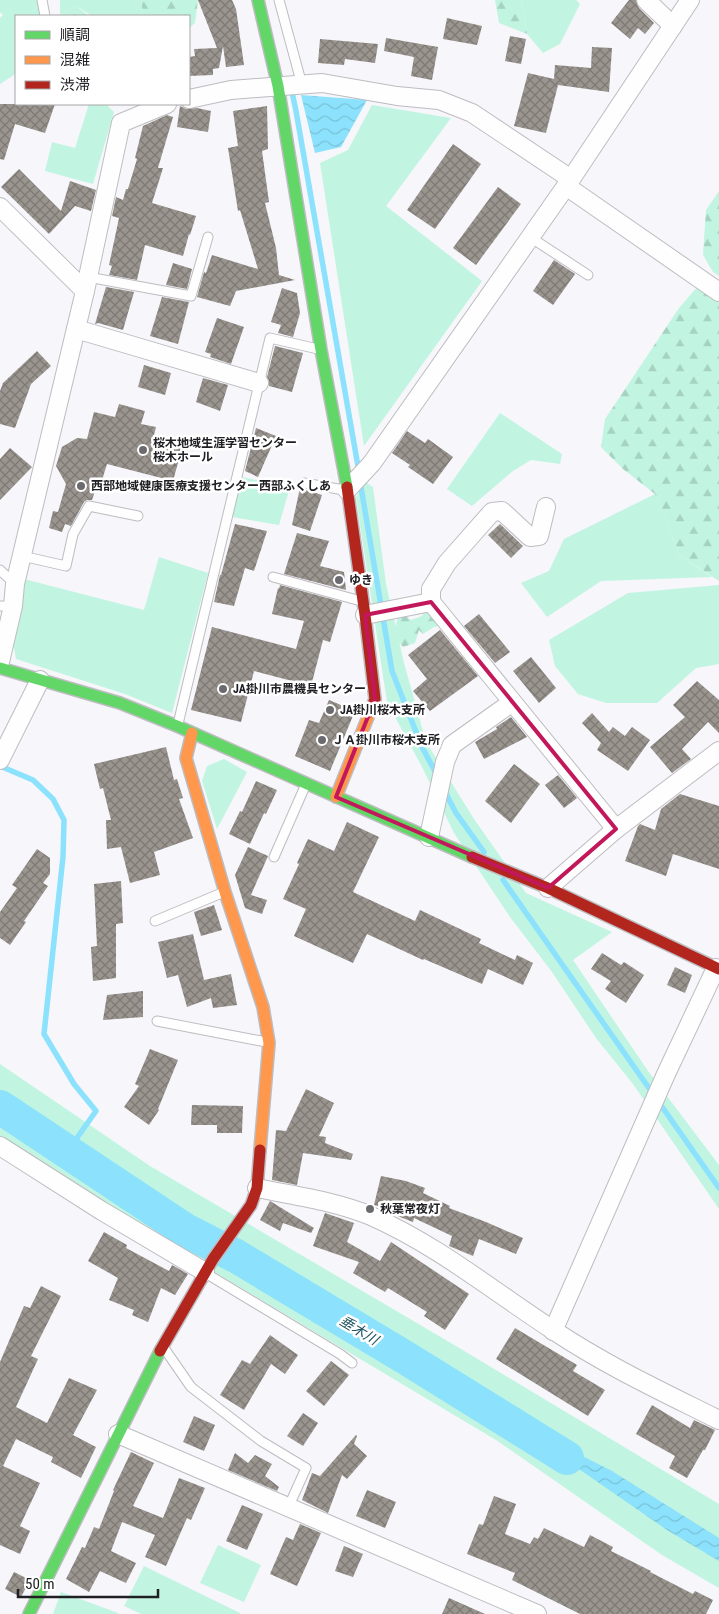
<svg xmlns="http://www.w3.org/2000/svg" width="719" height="1614" viewBox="0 0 719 1614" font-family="'Roboto Condensed','Noto Sans JP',sans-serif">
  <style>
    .grass { fill: #c1f5e1 }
    .forest { fill: url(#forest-firs) }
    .water { fill: url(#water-waves) }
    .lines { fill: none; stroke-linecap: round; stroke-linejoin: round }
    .stream { stroke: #8ce2fc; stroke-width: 5.5 }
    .river { stroke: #8ce2fc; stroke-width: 34 }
    .building { fill: url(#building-cross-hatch) }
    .lane-casing { stroke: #bdbcc1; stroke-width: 11 }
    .street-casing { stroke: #bdbcc1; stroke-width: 20 }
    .fast-casing { stroke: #bdbcc1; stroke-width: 14 }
    .slow-casing { stroke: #bdbcc1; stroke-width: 14 }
    .jam-casing { stroke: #bdbcc1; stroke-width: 14 }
    .lane { stroke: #fefefe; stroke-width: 9 }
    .street { stroke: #fefefe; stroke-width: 18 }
    .fast { stroke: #63d668; stroke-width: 11 }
    .slow { stroke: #ff974d; stroke-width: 11 }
    .jam { stroke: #b3261e; stroke-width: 11 }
    .marked { fill: none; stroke: #c2185b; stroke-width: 4; stroke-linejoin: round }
    .poi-dot { fill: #6b6b6f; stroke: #fff; stroke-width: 2 }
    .labels { text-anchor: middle; stroke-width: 5; stroke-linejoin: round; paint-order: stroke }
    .poi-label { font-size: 12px; font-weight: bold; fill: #202024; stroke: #fff; text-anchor: start }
    .water-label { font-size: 14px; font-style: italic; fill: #225665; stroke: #fff }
  </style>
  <defs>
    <pattern id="forest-firs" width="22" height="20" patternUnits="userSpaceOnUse" patternTransform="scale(1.25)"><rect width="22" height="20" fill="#c1f5e1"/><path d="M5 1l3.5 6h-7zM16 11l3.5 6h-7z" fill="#a6d2c1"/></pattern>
    <pattern id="water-waves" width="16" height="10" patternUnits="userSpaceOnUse" patternTransform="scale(1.25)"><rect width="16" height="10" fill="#8ce2fc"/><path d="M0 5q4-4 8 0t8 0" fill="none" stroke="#78c2d8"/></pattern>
    <pattern id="building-cross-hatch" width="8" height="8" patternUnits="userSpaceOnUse" patternTransform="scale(1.25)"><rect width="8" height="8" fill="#9b958f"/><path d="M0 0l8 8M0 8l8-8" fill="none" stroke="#7e7975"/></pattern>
  </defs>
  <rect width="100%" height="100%" fill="#f6f6fb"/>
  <g class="grass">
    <polygon points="0,0 42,0 45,16 16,16 16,72 14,75 0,84 0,18 3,15 0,12"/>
    <polygon points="60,0 141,0 143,14 142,16 92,16 76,6 60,15"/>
    <polygon points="522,0 576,0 580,4 560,44 543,53 527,34"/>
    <polygon points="89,104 107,105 114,112 93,184 45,171 52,142 75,148"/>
    <polygon points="372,105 451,118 386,206 482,281 364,446 320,163 348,150"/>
    <polygon points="500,413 562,454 560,464 531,460 513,471 472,506 447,489"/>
    <polygon points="237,476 290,487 279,525 226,516"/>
    <polygon points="364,481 373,487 386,584 404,663 426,742 474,819 526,893 612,932 573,960 648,1071 719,1165 719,1209 633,1084 596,1038 552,972 510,917 454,833 422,767 387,702 356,498"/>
    <polygon points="655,494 667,521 679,555 712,577 601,581 547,617 521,583 549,571 564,539"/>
    <polygon points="159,557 208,573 172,713 125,694 16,659 12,637 24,579 144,610"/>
    <polygon points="719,585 719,664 696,668 657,703 606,703 578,694 555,666 549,640 628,593"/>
    <polygon points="224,759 247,772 217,829 202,781 207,766"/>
    <polygon points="0,1064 150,1166 461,1349 719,1504 719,1588 662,1555 496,1440 154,1236 0,1140"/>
    <polygon points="218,1545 261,1565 244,1602 200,1583"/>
    <polygon points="144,1566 240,1613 240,1614 141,1614 124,1606"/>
    <polygon points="61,1592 118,1613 118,1614 53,1614"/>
  </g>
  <g class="forest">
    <polygon points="141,0 198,0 195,23 189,28 189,16 142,16 143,14"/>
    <polygon points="495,0 522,0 527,34 499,23"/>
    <polygon points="76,6 89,16 58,16 60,15"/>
    <polygon points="719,191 719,276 713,272 703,255 706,210"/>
    <polygon points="699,285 719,300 719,581 679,555 667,521 655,494 623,469 601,447 605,419 679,308"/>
    <path d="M425 610 433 611 443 625 434 627 423 634 419 630 415 643 403 647C393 636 394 630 398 617L403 614 411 620 422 616Z"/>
  </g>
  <g class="water">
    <polygon points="301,95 367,100 341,147 315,153"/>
    <polygon points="480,1404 612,1471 719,1538 719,1561 667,1530 534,1438"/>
  </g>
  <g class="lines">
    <g class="stream">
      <polyline points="291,87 296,111 359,472"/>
      <polyline points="360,481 392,671 422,747 438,777"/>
      <polyline points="0,766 33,780 53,799 64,820 63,857 44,1034 74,1084 96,1111 67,1152"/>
      <polyline points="444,790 456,813 484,852"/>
      <polyline points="503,880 719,1188"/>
    </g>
    <polyline class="river" points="0,1107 185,1230 236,1256 406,1358 567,1458"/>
  </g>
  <g class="building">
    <polygon points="198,0 232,0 236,9 244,65 226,67 223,46 219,68 213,69 213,75 189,76 189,57 195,56 194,49 217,48"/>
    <polygon points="629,0 636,0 639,8 654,23 645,34 638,28 630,39 611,23"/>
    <polygon points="447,18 482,26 477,45 443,39"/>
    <polygon points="510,36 526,39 521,64 505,61"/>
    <polygon points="386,38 438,47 432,80 411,76 414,57 384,51"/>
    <polygon points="320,39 378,44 375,63 345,59 344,65 318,63"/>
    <polygon points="592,47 612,48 609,92 558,85 546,133 514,126 528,73 554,79 555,65 591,68"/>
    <polygon points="0,104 55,104 45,133 15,124 4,160 0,159"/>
    <polygon points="180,106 186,109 197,108 211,111 208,132 177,127"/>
    <polygon points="267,106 268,149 262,151 269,202 265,203 276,248 279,275 295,280 236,291 230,306 197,297 204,272 206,273 212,255 258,269 240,210 238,211 228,148 238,146 233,111"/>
    <polygon points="167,115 173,117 158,168 163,168 152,203 196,216 190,235 189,234 183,256 145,245 137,280 109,275 112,266 109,265 119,218 112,216 116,197 123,200 126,189 128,189 137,159 135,158 143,126"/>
    <polygon points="453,144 481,164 435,229 407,210"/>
    <polygon points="19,169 61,211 70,181 96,190 91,211 75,206 49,234 1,187"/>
    <polygon points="498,187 521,204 476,265 453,248"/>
    <polygon points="554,260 575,274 553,305 533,291"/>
    <polygon points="173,263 192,269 187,289 166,285"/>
    <polygon points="106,287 134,292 123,330 98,323 95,324"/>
    <polygon points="282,288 297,293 300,313 293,337 278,333 281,325 271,322"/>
    <polygon points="162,297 189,302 178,344 150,336"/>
    <polygon points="217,318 244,327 231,364 210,357 211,354 205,352"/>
    <polygon points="275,346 303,353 292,392 269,386 269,381 267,377"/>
    <polygon points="37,351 51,366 31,384 15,428 0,424 0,391 3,383"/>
    <polygon points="144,365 171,373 165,395 138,387"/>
    <polygon points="203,378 228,385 220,411 196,402"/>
    <polygon points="119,404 145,411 141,424 156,427 153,439 182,448 173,481 107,464 102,480 98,482 92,500 87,500 84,502 71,526 65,524 62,532 49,528 53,511 58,512 66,484 56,466 62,447 77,438 87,439 94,412 115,417"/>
    <polygon points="256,428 276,436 258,477 245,471"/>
    <polygon points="407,431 425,443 428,439 453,457 433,484 408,467 410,465 392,453"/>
    <polygon points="10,448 32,467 0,500 0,459"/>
    <polygon points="300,488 322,495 310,531 292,525"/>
    <polygon points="235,524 267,531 254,571 245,568 234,606 214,602 220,575 221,575"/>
    <polygon points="500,524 523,546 511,558 488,535"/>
    <polygon points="297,533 329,541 320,566 344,572 346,590 284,574"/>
    <polygon points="280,585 342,602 330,642 323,640 311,686 254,671 241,722 191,710 212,627 296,649 304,621 272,614 278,588 279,589"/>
    <polygon points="479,614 510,652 495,663 464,626"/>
    <polygon points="440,630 478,676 430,711 413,691 427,679 408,655"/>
    <polygon points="531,657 556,688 539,703 513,671"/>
    <polygon points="697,681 719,700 719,733 708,722 682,749 691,759 672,773 650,747 685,717 673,705"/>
    <polygon points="329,700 355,711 330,771 295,756 309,720 319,723"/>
    <polygon points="592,713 609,732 613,727 625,736 632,727 650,740 628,771 597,750 601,743 582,723"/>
    <polygon points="511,717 527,737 484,759 475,742 497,729 496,727"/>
    <polygon points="166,747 174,780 177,779 183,798 179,799 193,838 154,852 160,875 130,883 121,847 107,849 106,820 111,820 103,788 100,789 94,764"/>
    <polygon points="514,764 540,784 511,823 485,801"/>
    <polygon points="558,775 577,798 564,808 545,785"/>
    <polygon points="256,781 277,790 266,814 264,813 250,844 229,834 240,811 242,812"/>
    <polygon points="680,794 719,806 719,869 673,854 666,876 625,861 638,826 640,824 655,830 661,809"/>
    <polygon points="347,822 379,837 353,892 415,921 420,910 481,939 479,943 515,960 517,955 533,963 523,985 488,969 482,984 424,959 423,960 367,934 353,963 294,936 306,909 283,899 299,864 297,863 308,839 334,851"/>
    <polygon points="248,847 268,856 251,895 267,900 262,914 245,908 235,875"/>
    <polygon points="37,849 50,858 50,874 43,883 48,886 24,921 26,922 10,945 0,938 0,912 17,888 12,885"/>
    <polygon points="121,881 123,923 116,924 116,978 93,981 91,947 97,946 94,884"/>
    <polygon points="214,905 222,930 201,936 194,912"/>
    <polygon points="193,934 204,980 231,974 237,1005 213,1008 211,998 187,1007 178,975 167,978 158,942"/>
    <polygon points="602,953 621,965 624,962 644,975 626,1003 605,989 611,981 591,969"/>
    <polygon points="675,967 692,975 685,993 667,985"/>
    <polygon points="143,991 143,1017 103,1020 107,995"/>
    <polygon points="150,1049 178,1060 158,1109 159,1110 149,1125 124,1107 139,1086 135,1084"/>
    <polygon points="306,1089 334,1103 319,1136 326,1137 325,1143 353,1154 351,1160 303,1153 297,1185 272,1180 276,1130 286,1131"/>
    <polygon points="192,1105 243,1106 242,1133 217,1133 217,1125 191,1125"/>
    <polygon points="381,1176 406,1181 425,1188 423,1193 450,1206 449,1208 486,1222 523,1238 516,1254 479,1239 473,1256 449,1246 452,1236 414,1218 413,1222 392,1214 393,1210 374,1205"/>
    <polygon points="270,1201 314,1228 311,1233 283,1223 280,1231 260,1220"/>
    <polygon points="325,1213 354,1223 347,1242 380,1261 391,1242 469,1294 445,1330 424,1316 427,1312 388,1288 385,1292 353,1273 359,1262 313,1246"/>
    <polygon points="104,1232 127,1245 126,1248 169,1271 172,1265 188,1274 175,1295 161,1288 148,1322 132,1315 134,1310 109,1300 118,1278 88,1261"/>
    <polygon points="41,1286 61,1296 31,1356 38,1359 16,1407 47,1423 69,1378 97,1390 73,1435 96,1447 81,1478 51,1462 53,1457 16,1439 3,1466 40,1483 20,1526 30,1531 20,1554 0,1545 0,1362 24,1306 30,1308"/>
    <polygon points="515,1328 577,1365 573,1371 605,1390 588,1416 496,1359"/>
    <polygon points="270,1335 298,1355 285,1374 271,1364 244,1410 220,1395 242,1360 250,1364"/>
    <polygon points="331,1361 349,1375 324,1406 306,1391"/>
    <polygon points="652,1405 690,1428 694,1420 715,1430 705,1450 703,1450 687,1478 669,1468 675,1456 636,1434"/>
    <polygon points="303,1413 318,1423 303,1446 287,1436"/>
    <polygon points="194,1416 215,1425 204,1451 183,1442"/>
    <polygon points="356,1435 357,1436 354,1444 367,1456 347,1479 342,1475 328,1513 302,1500 312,1473 320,1476"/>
    <polygon points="131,1452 154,1463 133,1506 163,1518 179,1478 205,1488 191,1520 187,1518 166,1566 145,1557 155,1535 122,1522 111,1551 136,1563 126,1583 100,1571 89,1592 66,1579 82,1547 85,1548 94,1527 99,1529 114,1491 113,1490"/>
    <polygon points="235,1453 248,1463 255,1455 272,1464 265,1476 279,1487 277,1491 228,1470"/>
    <polygon points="367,1490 396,1502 385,1528 356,1516"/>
    <polygon points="494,1496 516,1504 505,1534 530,1544 534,1537 538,1539 544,1528 584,1547 590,1535 613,1547 611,1551 651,1571 650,1572 693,1594 695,1591 713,1600 706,1614 580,1614 512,1580 515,1573 467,1554 479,1524 483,1525"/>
    <polygon points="242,1505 263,1514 247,1550 226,1541"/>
    <polygon points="300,1524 321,1533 297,1586 270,1574 286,1537 293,1540"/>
    <polygon points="344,1546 363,1554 353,1577 335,1571"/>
    <polygon points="14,1572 30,1580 21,1597 5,1589"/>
    <polygon points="449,1598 485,1614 442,1614"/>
  </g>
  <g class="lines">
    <defs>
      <g id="lane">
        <polyline points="42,0 45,16"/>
        <polyline points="279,0 302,85"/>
        <polyline points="530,237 588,275"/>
        <polyline points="88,277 191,296 208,237"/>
        <polyline points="304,483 344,490"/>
        <polyline points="22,556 66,566 73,534 89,506 138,516"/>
        <polyline points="0,570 15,584"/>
        <polyline points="273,577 361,601"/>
        <polyline points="0,606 13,606"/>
        <polyline points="178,724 270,338 318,349"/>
        <polyline points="274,857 306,784"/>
        <polyline points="155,921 224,892"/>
        <polyline points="157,1021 266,1042"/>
        <polyline points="207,1274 340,1354 352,1363"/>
        <polyline points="164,1348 191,1387 261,1441 306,1468 288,1508"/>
      </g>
      <g id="street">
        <polyline points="646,0 673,26"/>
        <polyline points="189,99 231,90 322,83 397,96 439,100 472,113 571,179"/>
        <polyline points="566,186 719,292"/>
        <polyline points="0,207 85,291"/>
        <polyline points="76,329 259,383"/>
        <polyline points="347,490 372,463 571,179 690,0"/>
        <polyline points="431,602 431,589 447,563 492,512 502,511 530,537 539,536 546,507"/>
        <polyline points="365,615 431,602 616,829"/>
        <polyline points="0,662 13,606 15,584 85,291 121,123 167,104"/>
        <polyline points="0,760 40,680"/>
        <polyline points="429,837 445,762 452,745 511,703"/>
        <polyline points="548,888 616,829 719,751"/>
        <polyline points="0,1146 102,1211 205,1272"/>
        <path d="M257 1188C295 1196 335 1201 371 1216 437 1245 493 1291 553 1330 605 1365 663 1392 719 1420"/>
        <polyline points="553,1331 666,1074 716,968"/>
        <polyline points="118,1434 537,1614"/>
      </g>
      <g id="fast">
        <polyline points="258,0 278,86 321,350 347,487"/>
        <polyline points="0,668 120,703 177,726 472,857"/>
        <polyline points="29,1614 160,1351"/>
      </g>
      <g id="slow">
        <polyline points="192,733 186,758 225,892 263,1007 269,1043 260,1150"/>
        <polyline points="336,797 370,712"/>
      </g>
      <g id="jam">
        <polyline points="347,487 365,615 375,699 370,712"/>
        <polyline points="472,857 548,888 719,969"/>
        <polyline points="160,1351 213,1259 251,1205 257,1188 260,1150"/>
      </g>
    </defs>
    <use href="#lane" class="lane-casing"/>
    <use href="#street" class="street-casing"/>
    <use href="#fast" class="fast-casing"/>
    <use href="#slow" class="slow-casing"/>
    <use href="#jam" class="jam-casing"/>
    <use href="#lane" class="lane"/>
    <use href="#street" class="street"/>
    <use href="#fast" class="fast"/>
    <use href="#slow" class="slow"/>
    <use href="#jam" class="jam"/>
  </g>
  <path class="marked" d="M431 602 616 829 548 888 336 797 375 699 365 615Z"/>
  <g class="poi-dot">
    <circle cx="143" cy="450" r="5"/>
    <circle cx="81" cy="486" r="5"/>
    <circle cx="339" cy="580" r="5"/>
    <circle cx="223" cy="689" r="5"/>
    <circle cx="330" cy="710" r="5"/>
    <circle cx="322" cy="740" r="5"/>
    <circle cx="370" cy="1209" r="5"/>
  </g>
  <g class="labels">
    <g class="poi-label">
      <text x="153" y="447">桜木地域生涯学習センター<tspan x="153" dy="14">桜木ホール</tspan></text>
      <text x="91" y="490">西部地域健康医療支援センター西部ふくしあ</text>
      <text x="349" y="584">ゆき</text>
      <text x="233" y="693">JA掛川市農機具センター</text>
      <text x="340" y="714">JA掛川桜木支所</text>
      <text x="332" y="744">ＪＡ掛川市桜木支所</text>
      <text x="380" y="1213">秋葉常夜灯</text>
    </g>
    <g class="water-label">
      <text transform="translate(359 1330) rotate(31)" y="5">垂木川</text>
    </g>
  </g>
  <rect x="15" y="15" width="175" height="90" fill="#ffffff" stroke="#a6a6a7"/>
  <rect x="25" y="31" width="25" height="8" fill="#63d668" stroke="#a6a6a7"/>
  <text x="60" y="40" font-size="15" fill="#202024">順調</text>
  <rect x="25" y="56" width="25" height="8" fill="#ff974d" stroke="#a6a6a7"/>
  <text x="60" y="65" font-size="15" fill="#202024">混雑</text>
  <rect x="25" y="81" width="25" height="8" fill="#b3261e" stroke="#a6a6a7"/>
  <text x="60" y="90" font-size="15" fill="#202024">渋滞</text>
  <path d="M18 1589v8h140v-8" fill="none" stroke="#202024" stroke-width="2.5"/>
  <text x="25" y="1589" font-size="15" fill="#202024" stroke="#ffffff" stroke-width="4" paint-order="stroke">50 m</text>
</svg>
